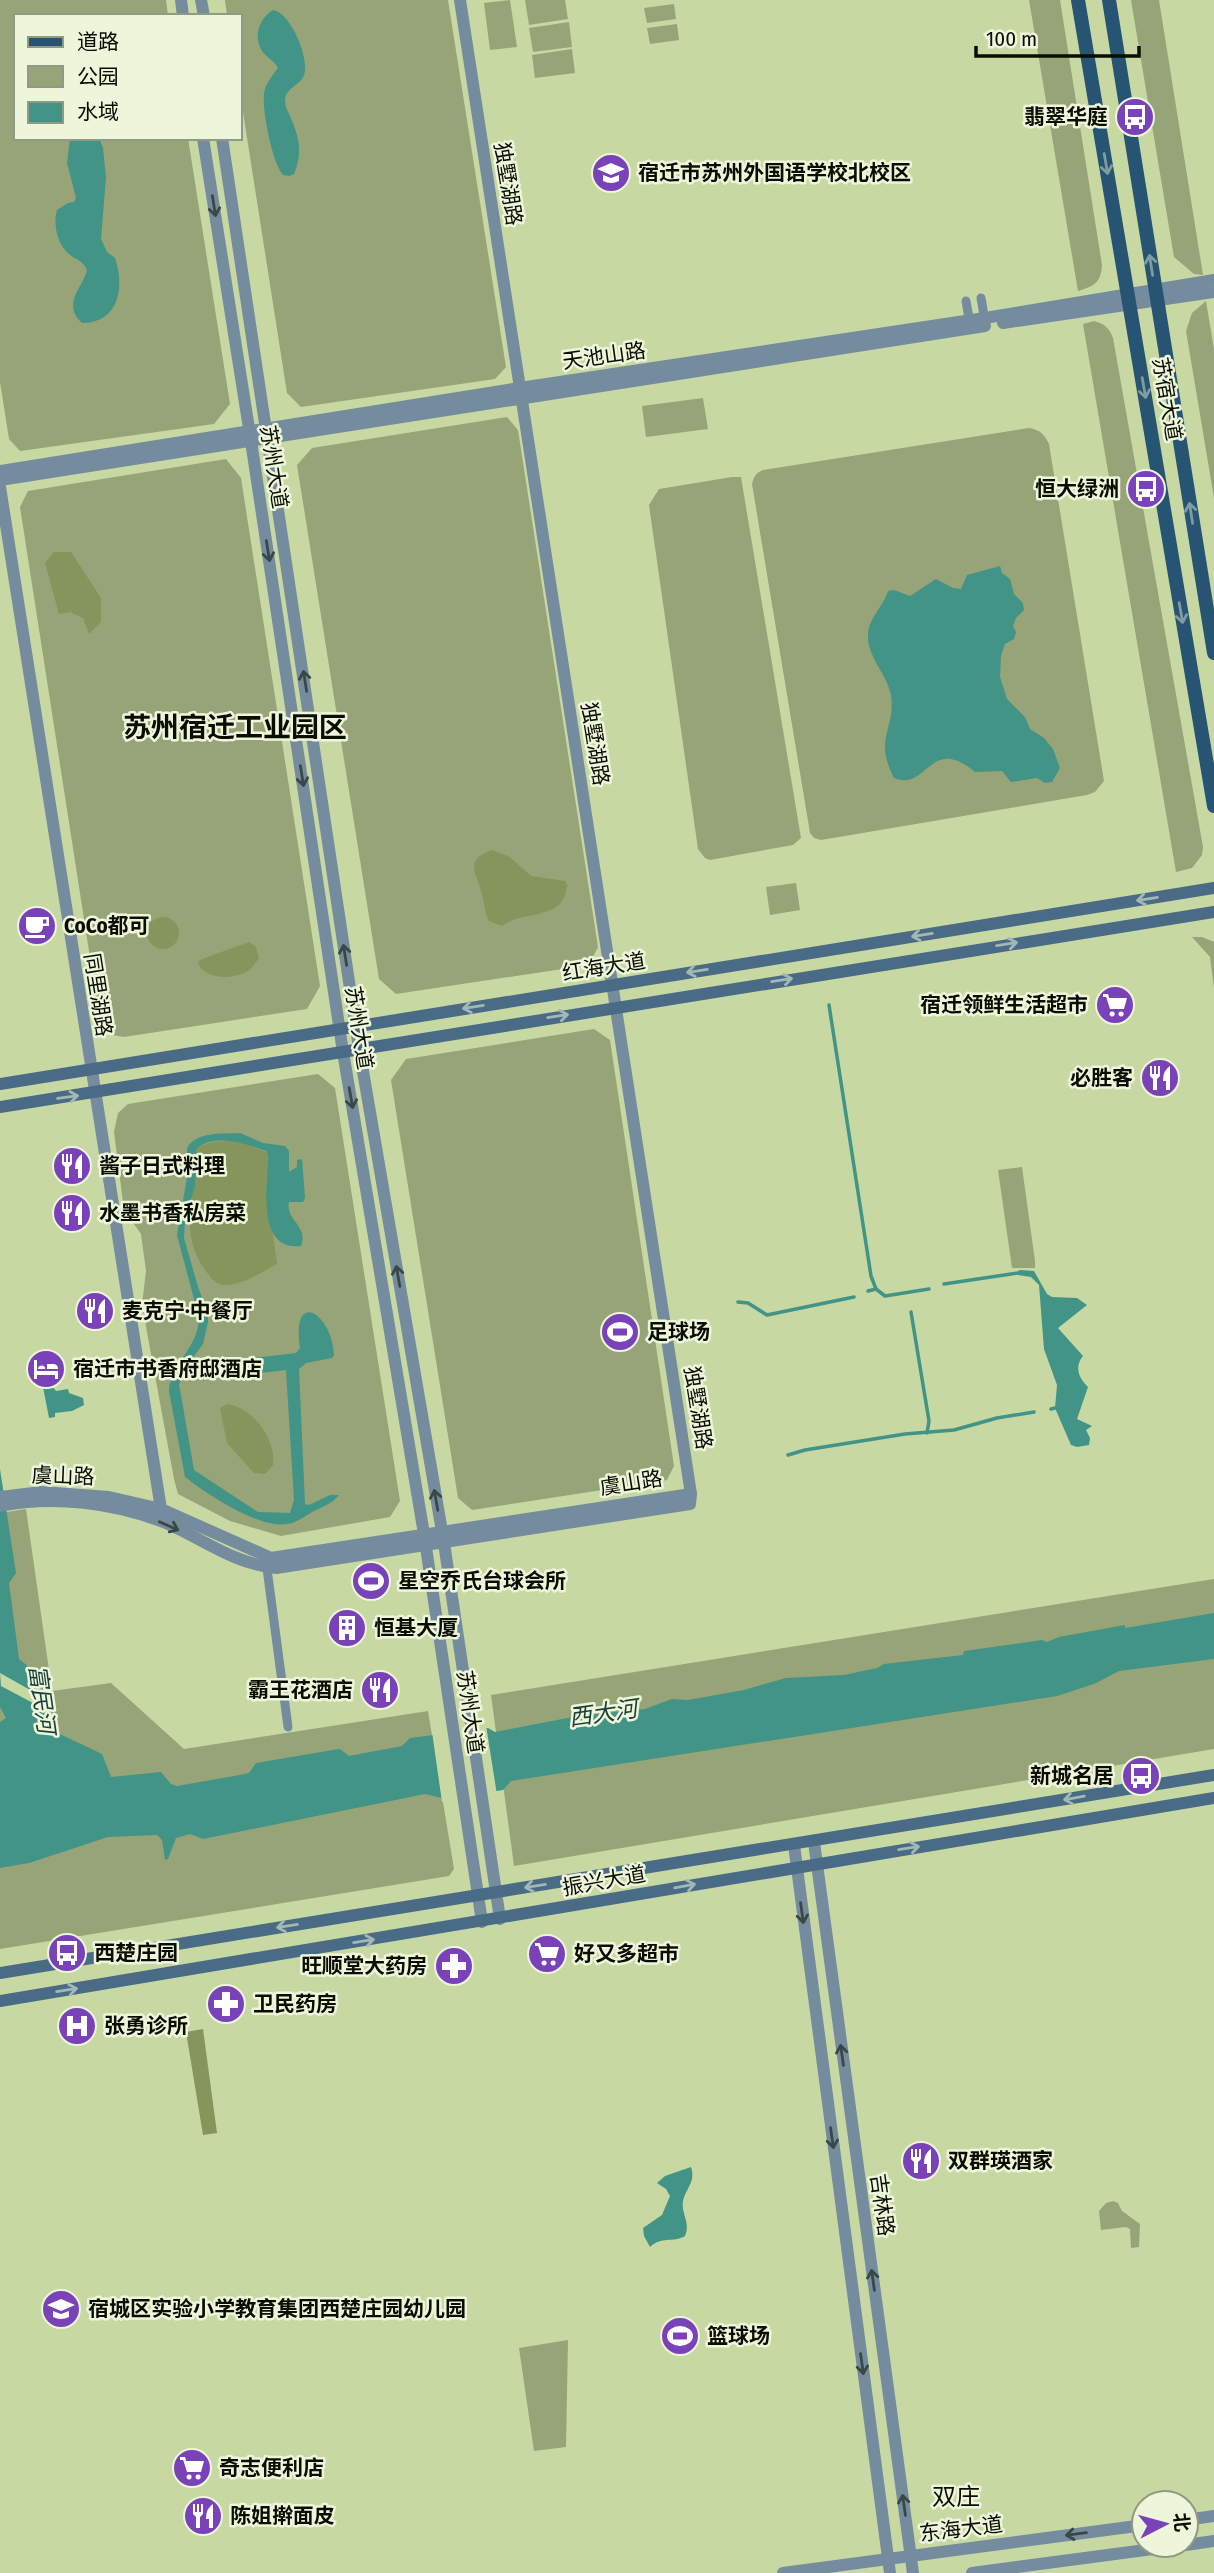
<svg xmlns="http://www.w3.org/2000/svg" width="1214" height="2573" viewBox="0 0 1214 2573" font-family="'Fira Sans Condensed','Noto Sans SC',sans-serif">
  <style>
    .green { fill: #97a478 }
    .forest { fill: #85955b }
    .water { fill: #419486; fill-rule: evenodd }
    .pier { fill: #c8d8a3 }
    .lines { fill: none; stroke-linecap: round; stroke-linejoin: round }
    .stream { stroke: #419486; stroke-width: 3.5 }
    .minor { stroke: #758c9e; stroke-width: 9 }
    .tertiary { stroke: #758c9e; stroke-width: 12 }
    .secondary { stroke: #496b85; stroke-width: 12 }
    .primary { stroke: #275472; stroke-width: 14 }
    .oneway { stroke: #809ca1 }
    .oneway2 { stroke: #3a4747 }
    .oneway3 { stroke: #a3b7b4 }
    .labels { text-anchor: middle; stroke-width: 5; stroke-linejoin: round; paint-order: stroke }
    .poi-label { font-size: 21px; font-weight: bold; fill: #090e00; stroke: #edf5da; text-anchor: start }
    .street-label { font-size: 21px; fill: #090e00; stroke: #edf5da }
    .water-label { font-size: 23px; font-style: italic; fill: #173e38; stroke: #edf5da }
    .quarter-label { font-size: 24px; fill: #090e00; stroke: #edf5da }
    .district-label { font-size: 28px; font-weight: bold; fill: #090e00; stroke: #edf5da }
  </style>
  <rect width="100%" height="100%" fill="#c8d8a3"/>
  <g class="green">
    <polygon points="0,0 166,0 168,16 16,16 16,138 188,138 230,404 214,424 20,451 9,439 0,382"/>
    <polygon points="225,0 448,0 506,367 495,379 301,407 287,393 240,93 240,16 227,16"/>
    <polygon points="510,0 517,47 490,50 484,3"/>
    <polygon points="525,0 565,0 568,19 529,25"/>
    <path d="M1029 0H1060L1102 265C1101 283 1094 286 1078 291Z"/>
    <polygon points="1131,0 1159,0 1203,275 1194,274 1174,257"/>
    <polygon points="674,4 676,19 647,23 644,8"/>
    <polygon points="569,22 572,47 533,52 529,28"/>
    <polygon points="677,24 679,40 650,44 647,28"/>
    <polygon points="572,49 575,73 535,78 532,55"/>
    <polygon points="1206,301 1214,349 1214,498 1186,331 1192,313"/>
    <path d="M1094 321C1105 324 1109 328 1113 338L1203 847 1202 855 1192 868 1176 872 1083 324Z"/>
    <polygon points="703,398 708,429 646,437 642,406"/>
    <polygon points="507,417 518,430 598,947 589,965 396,994 379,979 297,465 312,448"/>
    <path d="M1029 428C1040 430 1044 434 1049 444L1104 781 1095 792 1087 795 821 840 814 838 810 833 752 484C754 476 756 473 763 470Z"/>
    <polygon points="226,459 241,478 320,986 307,1009 124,1037 112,1035 100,1022 20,507 28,491"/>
    <polygon points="732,477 741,477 801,838 793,845 710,860 705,858 698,849 649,505 659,489"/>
    <polygon points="796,883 800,910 770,915 766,887"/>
    <polygon points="1192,937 1202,937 1214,942 1214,988 1210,957"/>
    <polygon points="594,1029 610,1040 674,1466 667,1480 472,1510 458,1498 391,1080 406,1059"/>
    <polygon points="318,1074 335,1088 400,1501 390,1517 281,1536 230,1521 178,1494 174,1479 142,1305 146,1271 141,1234 124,1210 114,1132 118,1113 128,1104"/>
    <polygon points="1022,1167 1035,1261 1035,1268 1012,1268 998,1170"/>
    <polygon points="26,1509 52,1691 111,1683 184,1749 428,1711 454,1869 449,1876 0,1949 0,1513"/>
    <polygon points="1214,1579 1214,1749 514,1866 491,1695"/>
    <polygon points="1113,2201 1118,2203 1122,2211 1140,2224 1139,2247 1131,2248 1130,2229 1126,2227 1101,2230 1099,2211 1106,2203"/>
    <polygon points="692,2322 695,2348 668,2350 666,2324"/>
    <polygon points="568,2340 566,2447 534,2451 519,2348"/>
  </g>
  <g class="forest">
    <polygon points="54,552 71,552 101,598 101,622 89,634 83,618 70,612 59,614 45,563"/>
    <path d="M492 850 510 857 531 876 565 881C569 888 567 883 566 891 560 921 522 910 502 926L489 921C484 912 485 904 482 894 477 874 463 860 492 850Z"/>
    <circle cx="163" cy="933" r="16"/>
    <path d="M249 942 256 947 259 958C256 962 252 968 248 971 233 980 203 980 198 962L202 959Z"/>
    <path d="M240 1141 268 1153 266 1185 277 1264C262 1272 244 1284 227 1285 219 1286 213 1281 209 1275 178 1239 192 1192 196 1150 207 1139 225 1142 240 1141Z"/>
    <path d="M228 1404C254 1409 276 1439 273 1465L265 1474 254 1473 227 1443 220 1408Z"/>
    <polygon points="203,2029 217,2133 203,2135 186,2032"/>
  </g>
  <g class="water">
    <path d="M273 10C291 13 310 59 304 75 300 86 286 87 285 100 285 106 287 110 290 116 299 136 303 153 294 174L289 176 283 175C272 162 262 110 264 93 266 83 272 76 278 68 274 60 267 58 262 51 253 37 259 18 273 10Z"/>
    <path d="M70 138H99L103 148 106 177 101 239 107 252 115 258C125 287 119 323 82 323 61 303 83 288 87 270 83 260 76 260 69 254 57 244 53 224 57 210L68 203 74 202 76 198 67 163Z"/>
    <path d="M1000 566 1002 573 1010 579 1014 594 1023 603 1024 610 1016 618 1013 626 1016 632 1014 639 1005 644 1001 656 1000 677 1007 699 1025 717 1030 729 1044 738 1053 749 1060 768 1052 782 1045 783 1037 778 1011 782 1002 771 975 772C929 734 928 792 894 778 873 737 896 730 891 695 887 674 867 657 868 635 868 619 883 607 888 591L894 590 910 596 936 579 953 588 961 589 967 575Z"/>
    <path d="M240 1133 263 1143 285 1146 289 1151V1172L297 1167V1160L302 1159 305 1198 303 1202H289C285 1220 309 1226 301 1246 255 1252 268 1181 268 1154L266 1151C248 1144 211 1132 196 1150L195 1186 185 1219 184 1238 198 1287 208 1313V1322L203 1344 192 1359 193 1363 208 1367 228 1361 296 1353 300 1348C291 1288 332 1313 334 1355L332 1358 306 1363 299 1369 305 1504 309 1505 330 1495H339C332 1504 322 1507 312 1512 304 1517 296 1523 287 1524 259 1529 207 1494 185 1477L169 1391C170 1364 198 1349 199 1318L177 1235 187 1178V1148C197 1131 222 1134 240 1133ZM286 1370 294 1500 290 1513 258 1512 194 1470 179 1384 184 1375 210 1379Z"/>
    <path d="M1020 1270 1034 1271 1047 1294 1052 1297 1077 1298 1087 1305 1058 1328 1083 1356C1074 1367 1079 1378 1088 1387L1077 1419 1092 1426 1086 1430 1090 1438 1089 1445 1077 1447 1071 1445 1055 1408 1057 1385 1044 1349 1039 1285 1031 1277 1018 1275V1271Z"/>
    <polygon points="52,1386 56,1391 68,1389 69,1393 83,1398 84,1405 72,1411 55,1413 55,1417 49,1418 43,1387"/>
    <polygon points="0,1469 16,1573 9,1583 19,1659 29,1667 33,1703 44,1710 45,1727 102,1754 111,1777 161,1772 171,1784 177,1786 240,1775 249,1773 256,1763 333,1750 340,1749 349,1756 402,1746 410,1738 488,1728 495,1732 578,1716 645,1709 672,1699 688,1700 744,1690 786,1678 844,1675 877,1668 884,1664 963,1655 964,1651 1042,1640 1047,1642 1059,1637 1125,1625 1125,1628 1214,1613 1214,1659 1119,1671 1094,1684 1057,1696 511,1781 503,1790 446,1799 425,1794 203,1839 190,1834 176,1838 168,1859 165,1860 162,1840 157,1835 108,1837 29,1863 0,1868 0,1722 6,1718 0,1707"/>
    <path d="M691 2167C696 2182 686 2188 683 2201 681 2214 691 2223 685 2236 673 2243 661 2236 650 2247L644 2236 643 2228 662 2215 670 2196 666 2189 657 2183 665 2176Z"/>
  </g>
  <g class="pier">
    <polygon points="0,1673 32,1691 33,1703 1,1686"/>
    <polygon points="486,1725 497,1795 442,1802 432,1732"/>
  </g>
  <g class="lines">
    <g class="stream">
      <polyline points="829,1005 871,1276 876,1289 885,1296 929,1289"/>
      <polyline points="944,1284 1018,1273"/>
      <polyline points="868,1291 876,1289"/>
      <polyline points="738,1302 748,1303 767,1315 854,1297"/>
      <polyline points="911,1312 929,1421 927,1433"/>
      <polyline points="1051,1409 1055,1408"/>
      <polyline points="788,1455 805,1450 905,1434 954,1430 997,1418 1034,1412"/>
    </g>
    <g class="minor">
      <polyline points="981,298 985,321"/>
      <polyline points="966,301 970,324"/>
      <polyline points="266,1561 288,1727"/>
    </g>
    <g class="tertiary">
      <polyline points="181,0 183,16"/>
      <polyline points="201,0 204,16"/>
      <polyline points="203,138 251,441 343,1052 424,1534 482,1922"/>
      <polyline points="222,138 359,1048 444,1543 500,1919"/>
      <polyline points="1003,323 1214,292"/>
      <polyline points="0,471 520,388 985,318 1214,280"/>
      <polyline points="0,480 985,326"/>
      <polyline points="0,487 161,1509"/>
      <polyline points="0,1497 41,1492 109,1497 161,1509 271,1558 691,1494"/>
      <path d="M0 1506C53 1495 115 1503 166 1523 203 1539 234 1564 276 1568L690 1504 691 1494 460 0"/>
      <polyline points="814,1842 913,2573"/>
      <polyline points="794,1845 890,2573"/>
      <polyline points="1186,2520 1214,2516"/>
      <polyline points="1186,2545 1214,2541"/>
      <polyline points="783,2573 1144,2525"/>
      <polyline points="972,2573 1183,2545"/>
    </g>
    <g class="secondary">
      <polyline points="0,1084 1214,888"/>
      <polyline points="0,1107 1214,912"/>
      <polyline points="0,1973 1214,1775"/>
      <path d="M0 2001C405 1936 809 1864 1214 1798"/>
    </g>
    <g class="primary">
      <polyline points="1078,0 1214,806"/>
      <polyline points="1109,0 1214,653"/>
    </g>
  </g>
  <defs><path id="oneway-shaft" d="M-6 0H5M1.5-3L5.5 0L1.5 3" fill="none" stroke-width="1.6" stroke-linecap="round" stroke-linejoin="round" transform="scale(1.75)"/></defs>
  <g class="oneway">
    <use href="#oneway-shaft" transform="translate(1106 164) rotate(80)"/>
    <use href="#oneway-shaft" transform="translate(1151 265) rotate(-99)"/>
    <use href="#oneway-shaft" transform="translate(1144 388) rotate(80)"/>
    <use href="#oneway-shaft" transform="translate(1191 513) rotate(-99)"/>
    <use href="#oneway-shaft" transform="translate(1181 613) rotate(80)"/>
  </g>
  <g class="oneway2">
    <use href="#oneway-shaft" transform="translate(214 206) rotate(81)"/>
    <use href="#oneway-shaft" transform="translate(268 551) rotate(81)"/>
    <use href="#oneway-shaft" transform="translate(305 681) rotate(-99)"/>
    <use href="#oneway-shaft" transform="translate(302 776) rotate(81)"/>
    <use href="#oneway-shaft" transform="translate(345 955) rotate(-99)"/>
    <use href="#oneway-shaft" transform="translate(351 1098) rotate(80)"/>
    <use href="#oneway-shaft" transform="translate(398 1276) rotate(-100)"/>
    <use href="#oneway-shaft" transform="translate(436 1500) rotate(-100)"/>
    <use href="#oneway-shaft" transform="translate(169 1526) rotate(24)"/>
    <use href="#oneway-shaft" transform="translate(802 1913) rotate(82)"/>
    <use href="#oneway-shaft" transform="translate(842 2055) rotate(-98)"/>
    <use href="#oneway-shaft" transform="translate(832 2138) rotate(82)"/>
    <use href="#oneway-shaft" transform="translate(873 2280) rotate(-98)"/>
    <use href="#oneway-shaft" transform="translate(862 2364) rotate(82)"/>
    <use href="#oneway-shaft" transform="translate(904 2505) rotate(-98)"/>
    <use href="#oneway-shaft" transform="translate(1076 2534) rotate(173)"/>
  </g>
  <g class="oneway3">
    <use href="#oneway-shaft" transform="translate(1147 899) rotate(171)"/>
    <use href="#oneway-shaft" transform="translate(922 935) rotate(171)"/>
    <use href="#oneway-shaft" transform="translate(1007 944) rotate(-9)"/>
    <use href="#oneway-shaft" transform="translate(697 971) rotate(171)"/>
    <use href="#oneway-shaft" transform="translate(782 980) rotate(-9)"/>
    <use href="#oneway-shaft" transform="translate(473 1007) rotate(171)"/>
    <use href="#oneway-shaft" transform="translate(558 1016) rotate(-9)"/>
    <use href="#oneway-shaft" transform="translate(68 1097) rotate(-8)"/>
    <use href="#oneway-shaft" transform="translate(1074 1798) rotate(170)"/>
    <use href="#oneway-shaft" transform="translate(909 1848) rotate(-9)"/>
    <use href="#oneway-shaft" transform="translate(535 1886) rotate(171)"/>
    <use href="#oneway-shaft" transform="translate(685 1886) rotate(-10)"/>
    <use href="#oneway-shaft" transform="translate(287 1926) rotate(171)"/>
    <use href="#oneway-shaft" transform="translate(364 1941) rotate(-9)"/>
    <use href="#oneway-shaft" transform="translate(67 1990) rotate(-9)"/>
  </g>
  <defs>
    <symbol id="bus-disc" viewBox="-11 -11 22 22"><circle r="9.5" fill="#7942b9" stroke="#edf5da"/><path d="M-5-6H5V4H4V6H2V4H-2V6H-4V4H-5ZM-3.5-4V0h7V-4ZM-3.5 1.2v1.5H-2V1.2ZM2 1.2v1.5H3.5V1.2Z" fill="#fff"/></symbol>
    <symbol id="school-disc" viewBox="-11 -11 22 22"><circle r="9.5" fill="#7942b9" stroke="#edf5da"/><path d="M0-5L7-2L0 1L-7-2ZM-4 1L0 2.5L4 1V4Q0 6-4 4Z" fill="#fff"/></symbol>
    <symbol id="cafe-disc" viewBox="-11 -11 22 22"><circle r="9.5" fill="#7942b9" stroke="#edf5da"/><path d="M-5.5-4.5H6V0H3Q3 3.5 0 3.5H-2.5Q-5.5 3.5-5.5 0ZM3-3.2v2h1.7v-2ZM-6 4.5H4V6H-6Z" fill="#fff"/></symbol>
    <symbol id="supermarket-disc" viewBox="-11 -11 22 22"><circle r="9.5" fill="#7942b9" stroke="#edf5da"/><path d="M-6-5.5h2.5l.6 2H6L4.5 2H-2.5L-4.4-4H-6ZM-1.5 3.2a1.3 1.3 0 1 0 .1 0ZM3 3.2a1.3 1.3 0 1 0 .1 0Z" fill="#fff"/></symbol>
    <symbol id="restaurant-disc" viewBox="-11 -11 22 22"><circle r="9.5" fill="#7942b9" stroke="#edf5da"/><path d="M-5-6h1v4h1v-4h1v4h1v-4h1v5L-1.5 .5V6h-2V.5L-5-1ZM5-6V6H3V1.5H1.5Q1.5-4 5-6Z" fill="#fff"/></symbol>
    <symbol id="stadium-disc" viewBox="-11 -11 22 22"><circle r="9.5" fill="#7942b9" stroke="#edf5da"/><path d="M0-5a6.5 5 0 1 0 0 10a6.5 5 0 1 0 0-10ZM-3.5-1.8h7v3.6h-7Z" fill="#fff"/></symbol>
    <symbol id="hotel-disc" viewBox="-11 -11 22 22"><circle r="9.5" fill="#7942b9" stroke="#edf5da"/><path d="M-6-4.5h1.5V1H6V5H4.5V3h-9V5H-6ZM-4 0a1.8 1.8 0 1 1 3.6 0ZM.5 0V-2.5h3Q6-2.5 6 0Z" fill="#fff"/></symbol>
    <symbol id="building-disc" viewBox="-11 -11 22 22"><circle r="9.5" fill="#7942b9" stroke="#edf5da"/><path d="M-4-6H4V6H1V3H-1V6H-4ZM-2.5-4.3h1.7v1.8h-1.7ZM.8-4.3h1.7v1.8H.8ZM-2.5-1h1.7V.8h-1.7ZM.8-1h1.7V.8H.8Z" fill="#fff"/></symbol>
    <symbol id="pharmacy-disc" viewBox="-11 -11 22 22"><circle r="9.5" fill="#7942b9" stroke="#edf5da"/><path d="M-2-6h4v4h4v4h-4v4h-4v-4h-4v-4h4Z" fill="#fff"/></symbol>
    <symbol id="hospital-disc" viewBox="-11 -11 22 22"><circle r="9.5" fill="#7942b9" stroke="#edf5da"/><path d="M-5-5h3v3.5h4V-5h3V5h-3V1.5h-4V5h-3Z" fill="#fff"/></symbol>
  </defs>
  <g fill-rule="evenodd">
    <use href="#bus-disc" x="1113" y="95" width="44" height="44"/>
    <use href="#school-disc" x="589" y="151" width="44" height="44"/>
    <use href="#bus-disc" x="1124" y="467" width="44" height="44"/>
    <use href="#cafe-disc" x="15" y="904" width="44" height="44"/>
    <use href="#supermarket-disc" x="1093" y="983" width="44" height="44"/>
    <use href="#restaurant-disc" x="1138" y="1056" width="44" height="44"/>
    <use href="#restaurant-disc" x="50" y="1144" width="44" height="44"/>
    <use href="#restaurant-disc" x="50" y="1191" width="44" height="44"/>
    <use href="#restaurant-disc" x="73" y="1289" width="44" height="44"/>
    <use href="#stadium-disc" x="598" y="1310" width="44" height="44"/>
    <use href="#hotel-disc" x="24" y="1347" width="44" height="44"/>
    <use href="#stadium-disc" x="349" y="1559" width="44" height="44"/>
    <use href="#building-disc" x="325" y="1606" width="44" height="44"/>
    <use href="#restaurant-disc" x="358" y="1668" width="44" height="44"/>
    <use href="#bus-disc" x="1119" y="1754" width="44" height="44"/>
    <use href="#bus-disc" x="45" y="1931" width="44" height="44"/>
    <use href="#supermarket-disc" x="525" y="1932" width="44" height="44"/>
    <use href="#pharmacy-disc" x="432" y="1944" width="44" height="44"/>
    <use href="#pharmacy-disc" x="204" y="1982" width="44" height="44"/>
    <use href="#hospital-disc" x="55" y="2004" width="44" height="44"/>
    <use href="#restaurant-disc" x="899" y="2139" width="44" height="44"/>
    <use href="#school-disc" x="39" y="2287" width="44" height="44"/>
    <use href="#stadium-disc" x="658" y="2314" width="44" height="44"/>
    <use href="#supermarket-disc" x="170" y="2446" width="44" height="44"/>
    <use href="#restaurant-disc" x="181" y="2494" width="44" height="44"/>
  </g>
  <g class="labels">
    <g class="poi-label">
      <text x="1108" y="124" text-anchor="end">翡翠华庭</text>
      <text x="638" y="180">宿迁市苏州外国语学校北校区</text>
      <text x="1119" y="496" text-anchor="end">恒大绿洲</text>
      <text x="64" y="933">CoCo都可</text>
      <text x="1088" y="1012" text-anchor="end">宿迁领鲜生活超市</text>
      <text x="1133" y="1085" text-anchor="end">必胜客</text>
      <text x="99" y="1173">酱子日式料理</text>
      <text x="99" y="1220">水墨书香私房菜</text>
      <text x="122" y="1318">麦克宁·中餐厅</text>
      <text x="647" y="1339">足球场</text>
      <text x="73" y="1376">宿迁市书香府邸酒店</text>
      <text x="398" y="1588">星空乔氏台球会所</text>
      <text x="374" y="1635">恒基大厦</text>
      <text x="353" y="1697" text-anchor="end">霸王花酒店</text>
      <text x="1114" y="1783" text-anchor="end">新城名居</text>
      <text x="94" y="1960">西楚庄园</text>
      <text x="574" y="1961">好又多超市</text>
      <text x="427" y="1973" text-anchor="end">旺顺堂大药房</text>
      <text x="253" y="2011">卫民药房</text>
      <text x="104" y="2033">张勇诊所</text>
      <text x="948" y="2168">双群瑛酒家</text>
      <text x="88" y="2316">宿城区实验小学教育集团西楚庄园幼儿园</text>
      <text x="707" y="2343">篮球场</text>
      <text x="219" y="2475">奇志便利店</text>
      <text x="230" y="2523">陈姐擀面皮</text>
    </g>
    <g class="street-label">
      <text transform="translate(508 184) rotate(81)" y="7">独墅湖路</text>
      <text transform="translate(604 356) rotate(-8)" y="7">天池山路</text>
      <text transform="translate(1167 399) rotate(80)" y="7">苏宿大道</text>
      <text transform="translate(274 467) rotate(81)" y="7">苏州大道</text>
      <text transform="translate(595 744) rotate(81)" y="7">独墅湖路</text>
      <text transform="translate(604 967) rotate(-9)" y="7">红海大道</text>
      <text transform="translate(98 995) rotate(81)" y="7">同里湖路</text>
      <text transform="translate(359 1028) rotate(81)" y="7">苏州大道</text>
      <text transform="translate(698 1408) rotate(81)" y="7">独墅湖路</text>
      <text transform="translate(63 1476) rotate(2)" y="7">虞山路</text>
      <text transform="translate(631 1483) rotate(-9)" y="7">虞山路</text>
      <text transform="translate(470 1712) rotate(82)" y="7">苏州大道</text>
      <text transform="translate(604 1881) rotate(-10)" y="7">振兴大道</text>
      <text transform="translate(882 2205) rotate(82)" y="7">吉林路</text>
      <text transform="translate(961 2529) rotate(-7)" y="7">东海大道</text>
    </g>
    <g class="water-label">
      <text transform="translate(42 1699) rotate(82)" y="8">富民河</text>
      <text transform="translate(603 1713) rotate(-8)" y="8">西大河</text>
    </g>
    <g class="quarter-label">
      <text x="956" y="2505">双庄</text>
    </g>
    <g class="district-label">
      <text x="235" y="737">苏州宿迁工业园区</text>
    </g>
  </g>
  <rect x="14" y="14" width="228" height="126" fill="#edf5da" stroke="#929983" stroke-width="2"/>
  <rect x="28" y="37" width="35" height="10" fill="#275472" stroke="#929983" stroke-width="2"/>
  <text x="77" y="49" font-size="21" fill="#090e00">道路</text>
  <rect x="28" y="66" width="35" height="21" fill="#97a478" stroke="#929983" stroke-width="2"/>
  <text x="77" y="84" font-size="21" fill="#090e00">公园</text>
  <rect x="28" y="102" width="35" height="21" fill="#419486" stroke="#929983" stroke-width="2"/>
  <text x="77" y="119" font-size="21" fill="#090e00">水域</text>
  <g transform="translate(1165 2524) rotate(84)"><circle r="33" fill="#edf5da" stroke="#929983" stroke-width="2"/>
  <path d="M0-5L12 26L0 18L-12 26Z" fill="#7942b9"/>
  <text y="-10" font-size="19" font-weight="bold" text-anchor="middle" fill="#090e00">北</text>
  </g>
  <path d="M976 46v10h163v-10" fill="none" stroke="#090e00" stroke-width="3.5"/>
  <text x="986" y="46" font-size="21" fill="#090e00" stroke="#edf5da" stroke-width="5" paint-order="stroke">100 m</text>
</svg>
